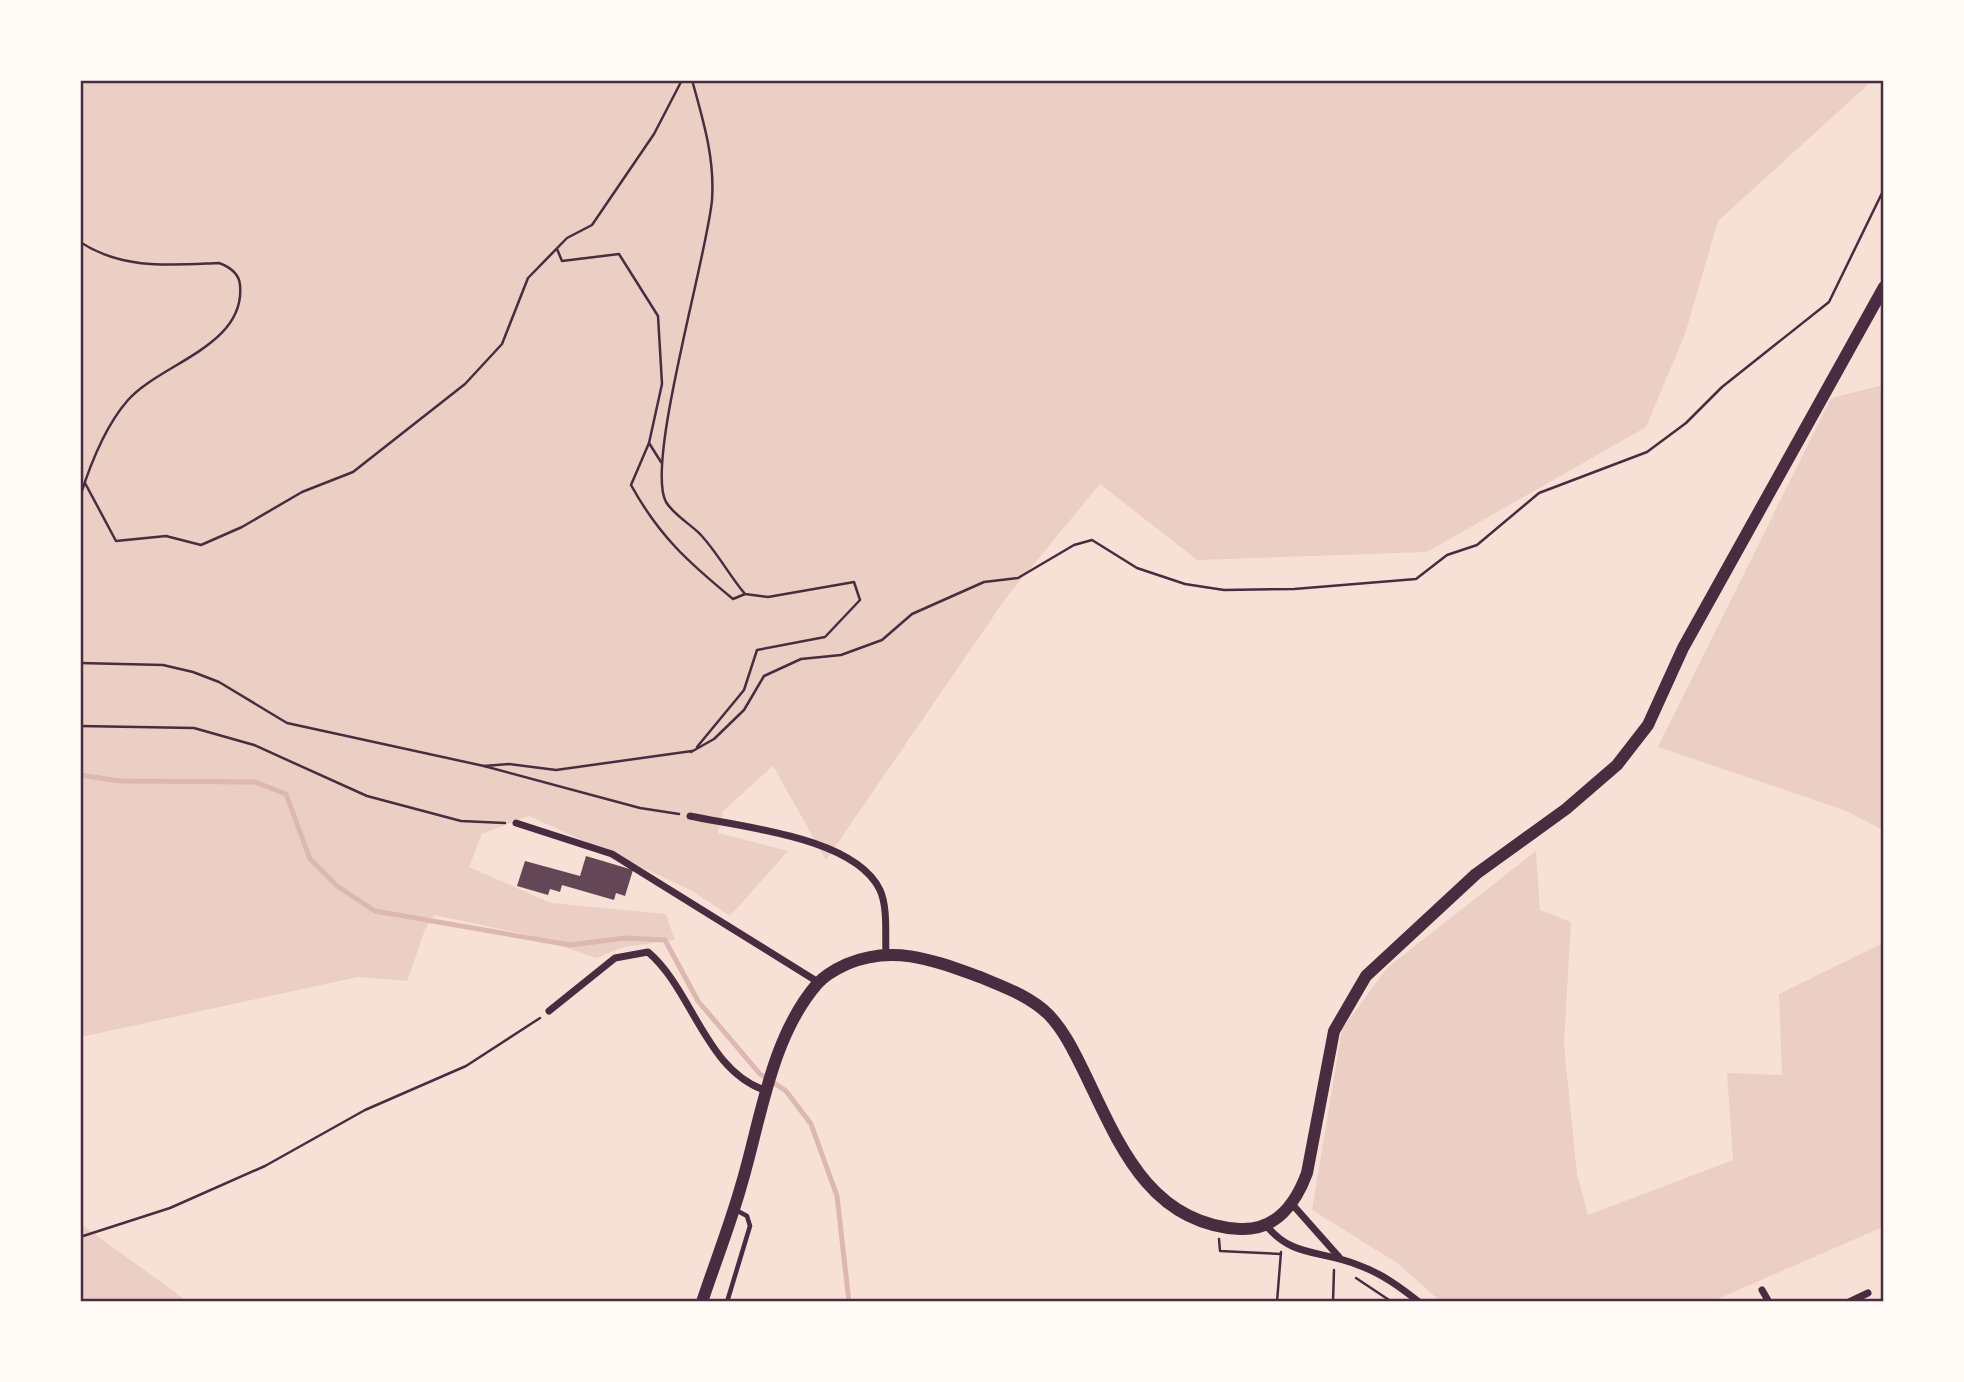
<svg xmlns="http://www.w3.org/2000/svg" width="1964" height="1382" viewBox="0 0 1964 1382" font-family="Manrope,sans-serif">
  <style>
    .green { fill: #ebcfc5 }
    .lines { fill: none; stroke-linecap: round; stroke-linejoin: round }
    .stream { stroke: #dcb8b0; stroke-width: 5 }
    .building { fill: #644757 }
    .path { stroke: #4a2c40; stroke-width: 2.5 }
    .service { stroke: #4a2c40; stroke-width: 4.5 }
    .minor { stroke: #4a2c40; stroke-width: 7 }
    .tertiary { stroke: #4a2c40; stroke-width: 12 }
    .neatline { fill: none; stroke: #4a2c40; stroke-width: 2.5 }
  </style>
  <rect width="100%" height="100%" fill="#f7e1d7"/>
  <g class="green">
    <polygon points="81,81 1872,81 1718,221 1685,334 1646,427 1427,552 1197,560 1100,484 1006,598 826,860 773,766 723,811 718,833 788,851 730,916 691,890 529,816 482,834 469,867 551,903 666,914 675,940 624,947 596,958 529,935 434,915 425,930 407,981 358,977 81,1037"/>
    <polygon points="1883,385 1884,385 1883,830 1844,810 1658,747 1831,398"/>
    <polygon points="1536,851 1540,910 1571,922 1564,1045 1577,1174 1588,1215 1733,1160 1727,1073 1782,1075 1779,994 1883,943 1883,1227 1713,1301 1441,1302 1397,1263 1312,1210 1342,1029 1387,968"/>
    <polygon points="81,1224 187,1301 81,1301"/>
  </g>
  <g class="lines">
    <polyline class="stream" points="80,775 120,781 255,782 286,794 310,859 337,886 375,911 570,945 625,938 665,940 698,1001 760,1074 786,1091 811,1124 837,1196 849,1302"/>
  </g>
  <polygon class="building" points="586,856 633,870 625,896 616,893 614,900 562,885 560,892 550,889 548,895 517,886 525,861 580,876"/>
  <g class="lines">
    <g class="path">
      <path d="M692 80C703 120 715 158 712 200 707 257 645 464 666 502 673 514 690 524 700 534 717 552 729 575 745 594L768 597 854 582 860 600 825 637 757 650 744 690 697 747"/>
      <path d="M80 242C123 270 170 265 219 263 230 267 239 273 240 285 246 346 161 363 128 400 106 425 90 465 80 497"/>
      <polyline points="557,249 562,261 619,254 658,316 662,384 649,443 661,462"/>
      <path d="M649 443 631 485C659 536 688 562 733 599L745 594"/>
      <polyline points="85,483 116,541 166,536 201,545 242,527 302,492 353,472 465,384 502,344 528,278 567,238 592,225 654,134 682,80"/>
      <polyline points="80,663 163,665 193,672 219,682 287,723 484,766 640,808 679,814"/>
      <polyline points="80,726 194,728 254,745 367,796 461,821 505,823"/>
      <polyline points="691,752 714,739 744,710 764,676 801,659 841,655 882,640 912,614 984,582 1018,578 1074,545 1092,540 1137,568 1185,584 1224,590 1294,589 1416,579 1447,555 1477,545 1539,493 1647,452 1686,423 1722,387 1829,302 1884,189"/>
      <polyline points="484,766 509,764 556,770 692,751"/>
      <polyline points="80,1237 170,1208 265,1166 365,1110 466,1066 540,1018"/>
      <polyline points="1219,1239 1220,1251 1281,1254"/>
      <polyline points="1356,1278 1392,1302"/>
      <polyline points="1277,1302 1281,1252"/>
      <polyline points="1333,1302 1334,1270"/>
    </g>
    <polyline class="service" points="727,1302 750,1226 747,1216 734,1209"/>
    <g class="minor">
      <path d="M690 816C741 827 855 837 880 890 888 908 885 934 886 954"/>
      <polyline points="516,823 612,854 818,982"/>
      <path d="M549 1011 615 958 648 952C693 990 705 1071 767 1091"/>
      <polyline points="1292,1204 1339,1257"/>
      <path d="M1266 1225C1292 1258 1322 1250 1358 1265 1381 1273 1400 1287 1419 1302"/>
      <polyline points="1762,1290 1769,1302"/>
      <polyline points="1849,1302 1868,1293"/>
    </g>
    <path class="tertiary" d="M702 1302C715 1263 730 1225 741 1186 761 1120 770 1039 817 984 825 975 836 969 847 964 894 944 935 961 980 977 1004 987 1030 996 1049 1015 1066 1033 1076 1056 1087 1078 1120 1147 1151 1224 1240 1229 1276 1231 1296 1203 1307 1173L1334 1031 1366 976 1476 874 1566 809 1617 765 1648 725 1683 648 1884 287"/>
  </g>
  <rect width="1964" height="1382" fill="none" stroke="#fffaf5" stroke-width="164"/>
  <rect x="82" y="82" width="1800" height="1218" class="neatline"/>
</svg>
